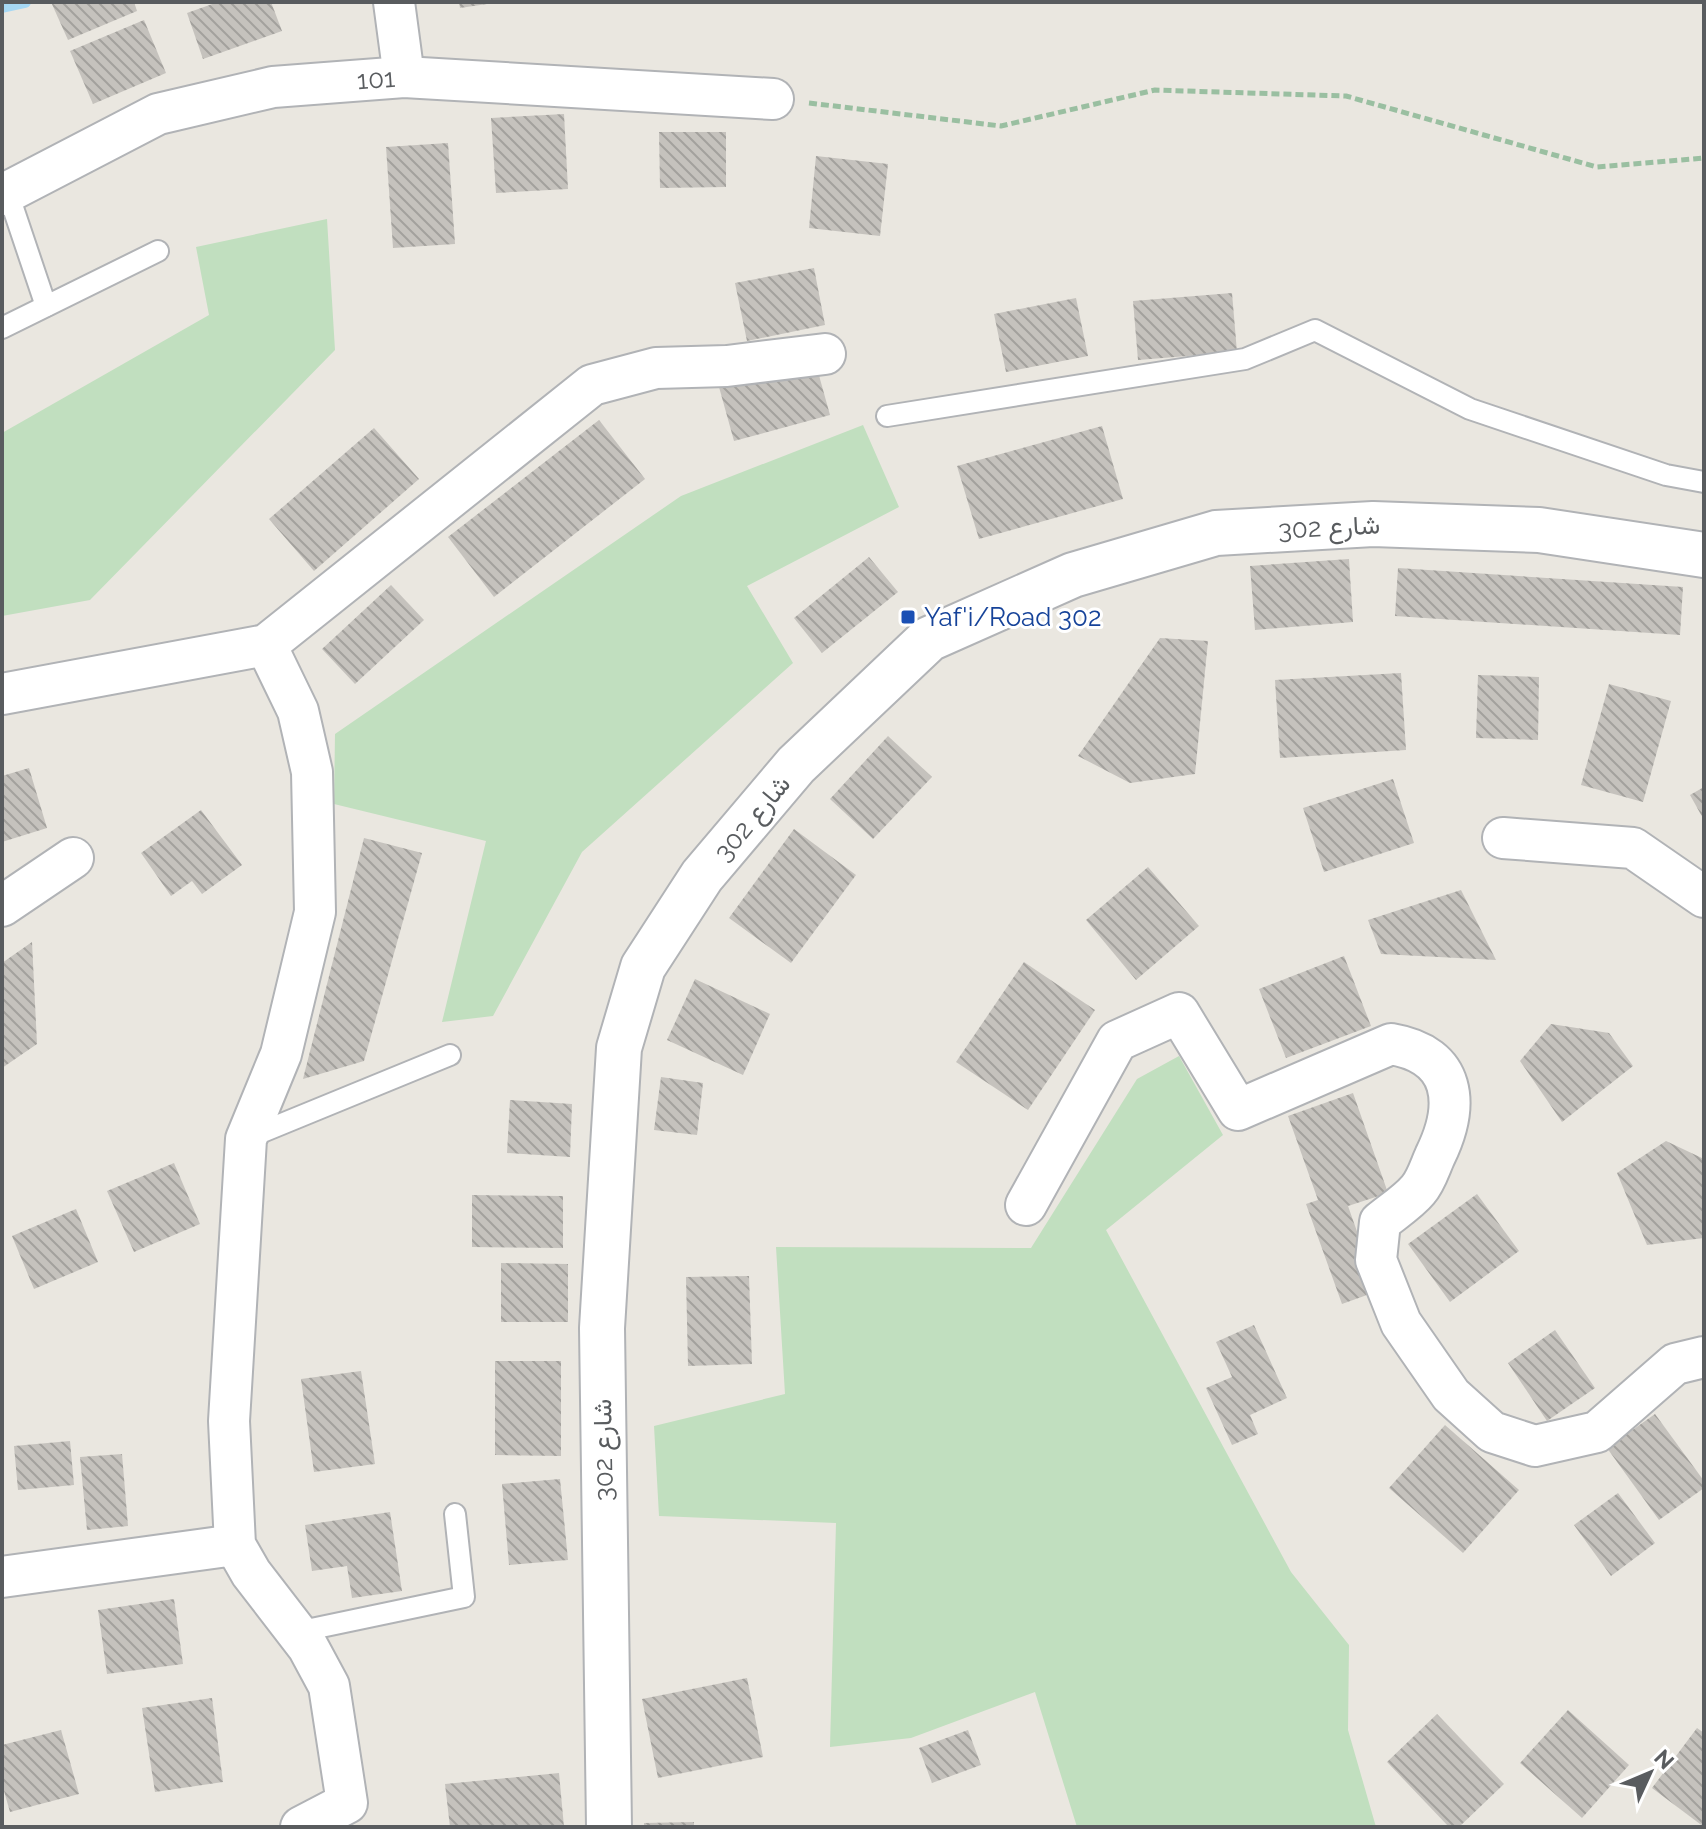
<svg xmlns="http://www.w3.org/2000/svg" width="1706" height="1829" viewBox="0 0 1706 1829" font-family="Raleway,Vazirmatn,sans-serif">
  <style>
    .green { fill: #c1dfbf }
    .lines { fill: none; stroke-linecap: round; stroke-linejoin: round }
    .stream { stroke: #a6d8f4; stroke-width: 12 }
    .building { fill: url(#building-back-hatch) }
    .service-casing { stroke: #b1b3b6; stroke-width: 24 }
    .minor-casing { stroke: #b1b3b6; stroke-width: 44 }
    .tertiary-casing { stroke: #b1b3b6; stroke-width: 48 }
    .path { stroke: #9abfa1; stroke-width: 5; stroke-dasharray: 8 4; stroke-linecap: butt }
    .service { stroke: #fff; stroke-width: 20 }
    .minor { stroke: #fff; stroke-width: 40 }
    .tertiary { stroke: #fff; stroke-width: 44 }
    .transit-dot { fill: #1a4fb4; stroke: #fff; stroke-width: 3 }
    .labels { text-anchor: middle; stroke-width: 6; stroke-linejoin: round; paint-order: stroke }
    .street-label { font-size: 26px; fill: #595c5f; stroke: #fff }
    .transit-label { font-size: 26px; fill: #164399; stroke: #fff; text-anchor: start }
  </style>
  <defs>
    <pattern id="building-back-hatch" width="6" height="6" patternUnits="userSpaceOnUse" patternTransform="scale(2)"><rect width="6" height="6" fill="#c5c2bd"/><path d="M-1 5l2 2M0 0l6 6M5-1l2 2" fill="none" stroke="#a3a19d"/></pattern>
  </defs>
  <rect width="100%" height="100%" fill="#eae7e0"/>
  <g class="green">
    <polygon points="327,219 335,350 90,600 2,616 2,433 209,315 196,247"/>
    <polygon points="863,425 899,507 747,586 793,663 582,852 493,1016 442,1022 486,841 334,804 335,734 681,496"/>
    <polygon points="1179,1056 1223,1135 1106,1230 1291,1572 1349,1645 1348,1730 1376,1827 1077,1827 1035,1692 911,1738 830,1747 836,1523 659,1516 654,1426 785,1394 776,1247 1031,1248 1137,1079"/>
  </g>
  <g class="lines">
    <polyline class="stream" points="2,7 25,2"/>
  </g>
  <g class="building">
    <polygon points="51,2 134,2 137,11 68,40"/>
    <polygon points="218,2 271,2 282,31 203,59 187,13"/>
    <polygon points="459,2 487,2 487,4 460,8"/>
    <polygon points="144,20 166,73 93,104 70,51"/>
    <polygon points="564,114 568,189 496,193 491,118"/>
    <polygon points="659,132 726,132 726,187 660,188"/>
    <polygon points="448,143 455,244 393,248 386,147"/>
    <polygon points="816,156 888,164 880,236 809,228"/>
    <polygon points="814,268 825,325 747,341 735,283"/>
    <polygon points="1232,293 1237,352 1138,360 1133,301"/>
    <polygon points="1076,298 1088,356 1006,372 994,314"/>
    <polygon points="815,361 830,415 734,441 719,387"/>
    <polygon points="599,420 645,479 494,597 448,537"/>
    <polygon points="1102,426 1123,499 979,539 957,466"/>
    <polygon points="374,428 419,479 314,571 269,519"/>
    <polygon points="869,557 898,592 822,653 794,618"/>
    <polygon points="1349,559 1353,622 1255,630 1250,566"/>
    <polygon points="1398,568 1683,587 1680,635 1395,616"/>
    <polygon points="391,585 424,620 355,684 322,649"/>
    <polygon points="1160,638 1208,641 1195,774 1130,783 1078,756"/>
    <polygon points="1401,673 1406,750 1280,758 1275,680"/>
    <polygon points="1478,675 1539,677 1538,740 1476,738"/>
    <polygon points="1609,684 1671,701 1643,802 1581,785"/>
    <polygon points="888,736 932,777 873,839 830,799"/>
    <polygon points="29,768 47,828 2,842 2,776"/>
    <polygon points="1393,779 1414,843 1324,872 1303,808"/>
    <polygon points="1704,787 1704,820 1690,795"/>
    <polygon points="201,810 242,865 202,894 192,881 171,896 141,853"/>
    <polygon points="794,829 856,875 791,963 729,918"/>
    <polygon points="364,838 422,853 364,1061 303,1079"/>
    <polygon points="1148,867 1199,926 1136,980 1086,920"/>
    <polygon points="1461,890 1496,960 1381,954 1368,920"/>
    <polygon points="32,942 37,1044 2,1068 2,963"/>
    <polygon points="1344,956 1371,1026 1286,1058 1259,989"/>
    <polygon points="1024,962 1095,1010 1028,1110 956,1062"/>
    <polygon points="695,979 770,1014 743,1075 667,1040"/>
    <polygon points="1551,1024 1609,1033 1633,1066 1562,1122 1520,1061"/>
    <polygon points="661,1077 703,1083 697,1135 654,1130"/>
    <polygon points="1353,1093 1388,1193 1348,1206 1378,1291 1342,1304 1306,1204 1318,1200 1288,1116"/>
    <polygon points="510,1100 572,1104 570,1157 507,1153"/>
    <polygon points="1666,1141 1704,1159 1704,1238 1647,1245 1617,1173"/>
    <polygon points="174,1163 200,1224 134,1252 107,1191"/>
    <polygon points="1477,1194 1519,1251 1450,1302 1408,1244"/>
    <polygon points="472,1195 563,1196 563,1248 472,1247"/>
    <polygon points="76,1209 98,1262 34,1289 12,1236"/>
    <polygon points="501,1263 568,1264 568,1322 501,1322"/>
    <polygon points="749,1276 752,1364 688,1366 686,1277"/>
    <polygon points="1254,1325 1287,1398 1250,1415 1258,1434 1232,1445 1206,1388 1232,1377 1216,1342"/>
    <polygon points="1555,1330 1595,1388 1547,1421 1508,1363"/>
    <polygon points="495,1361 561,1361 561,1456 495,1455"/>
    <polygon points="361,1371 375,1464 314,1472 301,1379"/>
    <polygon points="1655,1414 1704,1481 1704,1488 1659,1520 1607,1448"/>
    <polygon points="1445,1425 1519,1490 1463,1553 1389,1488"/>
    <polygon points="70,1441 74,1485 18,1490 14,1446"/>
    <polygon points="122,1454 128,1526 87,1530 80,1457"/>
    <polygon points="560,1479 568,1560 509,1565 502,1484"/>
    <polygon points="1618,1493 1655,1543 1611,1576 1574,1525"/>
    <polygon points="390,1512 402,1591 352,1598 347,1566 312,1571 305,1525"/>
    <polygon points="174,1599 183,1664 107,1674 98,1610"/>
    <polygon points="747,1678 763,1757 658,1778 642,1699"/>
    <polygon points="212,1698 223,1782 155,1792 142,1708"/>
    <polygon points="1568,1710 1629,1765 1582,1818 1520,1763"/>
    <polygon points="1437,1714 1504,1784 1459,1827 1449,1827 1387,1762"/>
    <polygon points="1697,1728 1704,1733 1704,1827 1652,1788"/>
    <polygon points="61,1730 79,1794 10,1812 2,1784 2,1745"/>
    <polygon points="968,1730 981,1765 932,1783 919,1748"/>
    <polygon points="559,1773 564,1827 450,1827 445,1784"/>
    <polygon points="694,1822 694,1827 644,1827 644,1823"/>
  </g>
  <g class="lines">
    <defs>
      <g id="service">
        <polyline points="8,193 46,306"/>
        <polyline points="2,328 158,251"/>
        <polyline points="887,416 1245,359 1315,330 1470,409 1666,475 1704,482"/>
        <polyline points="250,1137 450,1055"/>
        <polyline points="297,1632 464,1597 455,1514"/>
      </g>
      <g id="minor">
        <polyline points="394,2 404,77"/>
        <polyline points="2,195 158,114 273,87 404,77 773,99"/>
        <polyline points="266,645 298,711 312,772 315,912 281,1054 246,1139 229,1421 235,1545 251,1573 308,1647 329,1686 347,1803 301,1827"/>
        <polyline points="2,694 266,645 592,385 656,368 727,366 825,354"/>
        <polyline points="1503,838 1633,848 1704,897"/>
        <polyline points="2,906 73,858"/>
        <path d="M1026 1205 1117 1041 1179 1013 1238 1110 1391 1044C1457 1055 1460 1105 1435 1156 1430 1167 1426 1181 1418 1190 1408 1202 1392 1212 1380 1222L1376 1260 1401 1323 1451 1395 1492 1432 1535 1446 1597 1432 1675 1364 1704 1357"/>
        <polyline points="2,1577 235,1545"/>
      </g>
      <polyline id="tertiary" points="609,1827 602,1328 619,1048 643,967 702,876 796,765 929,639 1073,575 1216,533 1373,524 1539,530 1704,555"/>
    </defs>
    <use href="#service" class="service-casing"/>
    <use href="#minor" class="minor-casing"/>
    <use href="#tertiary" class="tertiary-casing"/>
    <polyline class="path" points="809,103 1001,126 1155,90 1346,96 1597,167 1704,158"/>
    <use href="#service" class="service"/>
    <use href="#minor" class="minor"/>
    <use href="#tertiary" class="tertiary"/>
  </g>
  <rect class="transit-dot" x="900" y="609" width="16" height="16" rx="4"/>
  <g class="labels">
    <g class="street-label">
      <text transform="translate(376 79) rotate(-4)" y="9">101</text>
      <text transform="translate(1329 527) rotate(-3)" y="9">شارع 302</text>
      <text transform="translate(752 818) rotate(-50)" y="9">شارع 302</text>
      <text transform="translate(603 1450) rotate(-91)" y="9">شارع 302</text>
    </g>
    <g class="transit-label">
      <text x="924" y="626">Yaf'i/Road 302</text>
    </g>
  </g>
  <rect width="1706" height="1829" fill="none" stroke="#595c5f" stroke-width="8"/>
  <g transform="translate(1650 1773) rotate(46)" stroke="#ffffff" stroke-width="6" paint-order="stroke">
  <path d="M0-6L14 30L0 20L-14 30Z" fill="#595c5f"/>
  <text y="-12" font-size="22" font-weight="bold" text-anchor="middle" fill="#595c5f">N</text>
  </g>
</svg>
